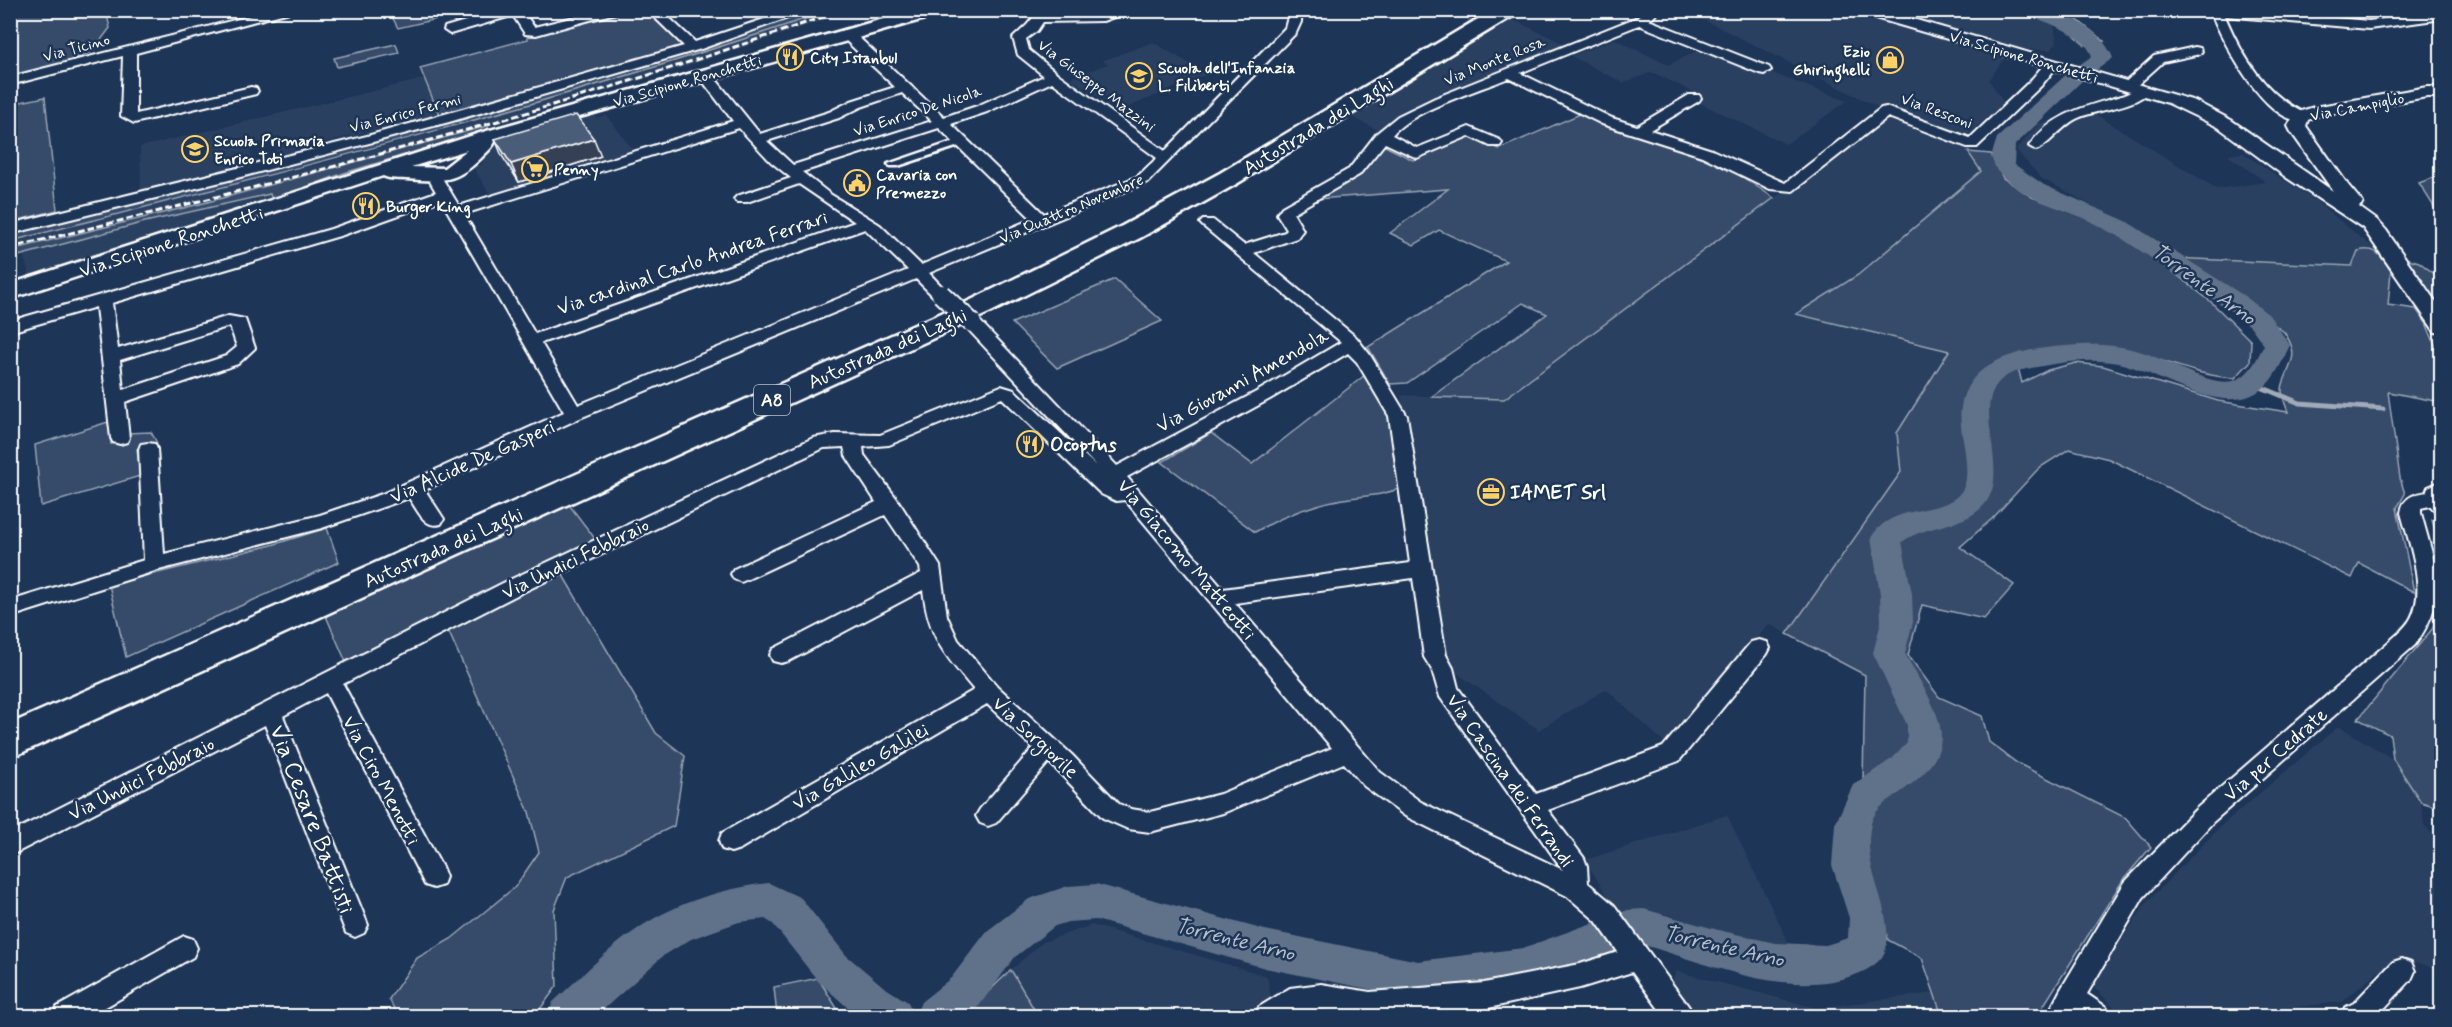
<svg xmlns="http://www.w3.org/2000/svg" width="2452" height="1027" viewBox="0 0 2452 1027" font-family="Mynerve,sans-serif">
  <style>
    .built { fill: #2a4161 }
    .green { fill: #364b69; stroke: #9aa5b4; stroke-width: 1.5 }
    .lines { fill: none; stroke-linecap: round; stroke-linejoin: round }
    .stream { stroke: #a0aab8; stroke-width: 5 }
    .river { fill: #617289; fill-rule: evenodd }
    .pedestrian-casing { stroke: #fff; stroke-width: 5 }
    .minor-casing { stroke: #fff; stroke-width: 4 }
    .tertiary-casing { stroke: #fff; stroke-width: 4 }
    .secondary-casing { stroke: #fff; stroke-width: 5 }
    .motorway-casing { stroke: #fff; stroke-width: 5 }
    .pedestrian { fill: #1d3557; fill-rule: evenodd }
    .minor { fill: #1d3557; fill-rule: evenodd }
    .tertiary { fill: #1d3557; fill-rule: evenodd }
    .secondary { fill: #1d3557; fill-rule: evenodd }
    .motorway { fill: #1d3557; fill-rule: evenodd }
    .rail { stroke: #fff; stroke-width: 3; stroke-dasharray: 7 3; stroke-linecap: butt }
    .minor-bridge-casing { stroke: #fff; stroke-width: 22; stroke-linecap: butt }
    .minor-bridge { stroke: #1d3557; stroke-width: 18 }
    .wall { fill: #405068; stroke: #fff; stroke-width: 1.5 }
    .shaded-wall { fill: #344155; stroke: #fff; stroke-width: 1.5 }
    .building { fill: #4a5d79; stroke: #fff; stroke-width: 1.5 }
    .labels { text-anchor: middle; stroke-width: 5; stroke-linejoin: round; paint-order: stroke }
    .far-street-label { font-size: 16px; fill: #fff; stroke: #1d3557 }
    .far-poi-label { font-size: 16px; font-weight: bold; fill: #fff; stroke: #1d3557; text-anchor: start }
    .shield { fill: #1d3557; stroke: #bbc2cd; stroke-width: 1.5 }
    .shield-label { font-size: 18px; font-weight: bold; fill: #fff }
    .street-label { font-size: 20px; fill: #fff; stroke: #1d3557 }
    .poi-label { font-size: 20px; font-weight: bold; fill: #fff; stroke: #1d3557; text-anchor: start }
    .water-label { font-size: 21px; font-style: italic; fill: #b8c0ca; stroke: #1d3557 }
    .near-street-label { font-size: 24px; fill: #fff; stroke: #1d3557 }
  </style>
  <rect width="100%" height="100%" fill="#1d3557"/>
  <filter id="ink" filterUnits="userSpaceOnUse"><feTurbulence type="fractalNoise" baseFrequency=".0167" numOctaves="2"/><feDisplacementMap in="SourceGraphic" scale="12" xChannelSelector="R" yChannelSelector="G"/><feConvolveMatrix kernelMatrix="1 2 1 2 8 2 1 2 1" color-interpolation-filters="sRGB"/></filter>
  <g filter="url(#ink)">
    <g class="built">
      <polygon points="828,11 851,11 669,72 439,140 204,203 11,250 10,241 319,164 466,124 741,40"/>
      <polygon points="1686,11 1848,11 2007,54 1989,80 2004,103 1966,136 1884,107 1878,107"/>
      <polygon points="1880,11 2015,11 2054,25 2057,43 2051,50 2013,49"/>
      <polygon points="1511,19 1567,45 1427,101 1393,120 1381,132 1351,116"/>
      <polygon points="1615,39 1668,65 1704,48 1847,101 1786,144 1696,101 1703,97 1652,72 1624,83 1571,56"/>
      <polygon points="1153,42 1207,74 1119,111 1070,78 1108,64 1102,61"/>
      <polygon points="423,79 441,119 395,131 393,125 294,150 295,155 278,159 273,139 249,145 253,164 141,191 140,147"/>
      <polygon points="594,114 596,118 606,115 634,151 490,195 473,167 483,164 482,157 497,147 494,143"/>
      <polygon points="1887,114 1960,142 1982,171 1858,275 1797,313 1950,351 1897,433 1901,472 1787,634 1769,624 1666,744 1606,689 1539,730 1448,667 1401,395 1504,399"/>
      <polygon points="2095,114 2217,189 2266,182 2227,155 2243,153 2317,202 2376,250 2368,248 2352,266 2171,258 2143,232 2042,179 2016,150 2039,123"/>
      <polygon points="270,194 272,200 30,278 23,254 145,222"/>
      <polygon points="2339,726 2393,759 2421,802 2424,825 2441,843 2441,970 2415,962 2378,972 2342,1002 2213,1016 2124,1016 2092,986 2147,902 2221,826"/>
      <polygon points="1727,815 1790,946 1723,933 1662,913 1617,912 1585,860"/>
      <polygon points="1092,925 1267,976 1272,1003 1251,1016 1038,1016 1011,970 1043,942"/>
      <polygon points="1676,971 1816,1008 1934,993 1942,1016 1695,1016 1671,985"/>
    </g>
    <g class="green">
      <polygon points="86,10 106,11 110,28 92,52 58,65 11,78 11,11"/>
      <polygon points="389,11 439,11 433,12 437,19 398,28"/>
      <polygon points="632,11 645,11 684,45 441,119 420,68 528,39 527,37"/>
      <path d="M810 11H828C559 103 285 172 11 241L10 233C279 167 549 103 810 11Z"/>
      <polygon points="2035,11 2066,11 2104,41 2085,45 2073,34"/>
      <polygon points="396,44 399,53 337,67 334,58"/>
      <polygon points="45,97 57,210 11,222 11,104"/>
      <polygon points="1580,114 1726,166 1774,198 1504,399 1431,397 1547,314 1523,303 1407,383 1390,384 1368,347 1506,261 1439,230 1414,245 1390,233 1448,189 1317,199 1360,174 1383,145 1413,160 1471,136 1499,149"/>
      <polygon points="487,126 491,129 344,173 272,200 270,194 145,222 11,258 11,250 204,203"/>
      <path d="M1968 152 1991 154 2003 178 2032 197 2083 216 2136 243 2210 301 2251 341 2250 362 2235 378C2190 376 2156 354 2113 348 2080 343 2047 350 2015 356L2022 383 2048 370 2076 363 2103 366 2218 401 2288 412C2285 403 2280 394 2283 384 2291 361 2300 355 2284 332L2224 287 2171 258 2352 266 2358 251C2378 246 2380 256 2391 271L2388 305 2416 309 2426 323 2441 359V402L2388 392 2400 478 2405 494 2397 508 2414 592 2359 563 2352 578 2109 459 2069 449 2039 468 1993 518 1960 547 2014 585 1984 619 1922 605 1908 655 1939 697 1982 716 1989 742 2017 763 2126 818 2151 847 2123 880 2037 1016H1942L1922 958 1888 940 1862 835 1865 675 1787 634 1901 472 1897 433 1949 351 1796 314 1858 275 1981 171Z"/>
      <polygon points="2441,175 2442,175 2441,212 2436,210 2419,183"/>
      <polygon points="2405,258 2419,262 2441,279 2441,310"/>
      <polygon points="1115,279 1162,321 1057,368 1012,323"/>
      <path d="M1365 375 1393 417 1403 487C1380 497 1366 495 1343 499 1313 504 1281 517 1255 532L1162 462 1211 433 1252 464Z"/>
      <polygon points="108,422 111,444 124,441 126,433 151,432 157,443 137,449 140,476 41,506 35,445"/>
      <polygon points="567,502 596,540 346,662 326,616"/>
      <polygon points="2432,520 2442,520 2441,808 2421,802 2393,759 2390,735 2358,719 2433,628 2440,575 2437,538"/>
      <polygon points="327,528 339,562 126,657 109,585 272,545"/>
      <polygon points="561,572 656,733 685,756 674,826 567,877 554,910 557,986 535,1016 398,1016 389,999 417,958 451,939 515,887 539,852 529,812 447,628"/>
      <polygon points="1011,970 1038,1016 961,1016 967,1012"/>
      <polygon points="818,978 838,1010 844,1016 777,1016 774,987"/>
    </g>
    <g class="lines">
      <polyline class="stream" points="2251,383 2300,403 2383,409"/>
      <g class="river">
        <path d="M2024 10C2032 10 2043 9 2052 11 2076 18 2104 34 2113 58L2083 80 2015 145 2014 164 2044 185 2126 221 2246 297 2269 315 2290 345C2284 357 2279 370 2270 381 2234 425 2166 377 2126 365 2094 356 2055 363 2022 370 1957 385 2013 462 1987 501 1969 528 1927 523 1902 542L1912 594 1913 622 1905 653C1935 712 1970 744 1901 792 1888 801 1875 808 1871 824 1861 869 1891 901 1887 944 1885 959 1873 967 1860 973 1791 1001 1712 965 1644 945L1628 946 1523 986 1418 999 1265 968 1096 920 1068 922 1055 926 1015 957 979 1006 966 1016H915L921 1002 951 978 987 931 1029 899 1068 886 1096 884 1265 930 1418 961 1523 948 1628 910 1644 909 1718 930 1775 943 1826 945 1848 938 1849 918 1832 865 1835 824 1853 785 1893 758 1907 743V725L1873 653 1881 622 1880 594 1871 538C1891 502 1942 517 1961 492 1969 481 1966 464 1965 452 1963 438 1959 422 1961 407 1969 352 2039 347 2083 345 2103 344 2123 346 2142 352 2165 359 2213 389 2236 380 2251 374 2257 358 2264 345L2251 327 2240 317 2121 238 2084 218 2038 200 2017 189 1997 171 1991 157 1997 138 2069 72 2092 56C2084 33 2047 23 2026 14Z"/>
        <path d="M769 883 801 898 846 955 884 987 908 1002 914 1016 856 1015 818 981 773 924 765 919 739 922 691 939 663 956 596 1016H547L553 1002C580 978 606 950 636 930 674 903 724 888 769 883Z"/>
      </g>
      <defs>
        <polygon id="pedestrian" points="961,139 967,142 965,144 898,166 890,166 888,164"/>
        <g id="minor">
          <polygon points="274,10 297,10 136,53 136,114 251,87 256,88 258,91 256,94 134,123 121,116 123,56 10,85 10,77"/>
          <polygon points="503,10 523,11 534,27 603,10 626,10 536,35 525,34 514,17 511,16 450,34 444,30 445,27"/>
          <polygon points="647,10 661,10 695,42 791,10 810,10 701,49 449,122 233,179 10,234 10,224 367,136 684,46"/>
          <path d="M1112 10H1133L1103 21 1043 22 1037 31 1026 39 1029 50 1058 74 1165 151 1285 28 1290 10H1302L1301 22 1296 33 1148 182 929 273 949 294 947 298H935L916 279 580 418 425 490 444 519 441 524C424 529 418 510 409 498L322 528 155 571 10 617V601L144 560 139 449 141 444 148 443 155 444 157 449 164 554 320 515 382 494 564 412 441 200 343 235 112 303 118 349 229 316 245 319 255 348 238 364 125 402 129 438 127 442 120 444 113 442 111 438 96 307 10 332V321L331 229 436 192 427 176 429 173H439L459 206 733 121 698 75 700 72H710L760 134 829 112 851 101 895 87 843 38 842 35 843 32H853L944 117 977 106 1044 76 1018 55 1013 38 1027 25 1035 15 1102 13ZM1052 82 1157 158 1138 176 1044 214 951 124 987 112ZM902 93 932 121 793 165 767 141 839 118 861 107ZM739 128 771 162 791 178 737 196 734 199 737 202H747L799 184 855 222 535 334 464 214ZM939 128 1032 219 921 265 880 225 830 194 802 172ZM865 229 908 270 578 405 541 343ZM230 326 237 347 226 356 123 390 120 360Z"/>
          <path d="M1647 10H1662L1649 20 1769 67 1771 70 1764 74 1759 73 1639 25 1520 73 1612 118 1637 126 1689 95H1699L1701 98 1699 101 1650 130 1712 150 1785 183 1881 108 1886 107 1970 138 2031 80 2047 61H2057L2059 64 2041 86 1977 147H1967L1888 117 1793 191 1770 189 1702 156 1602 124 1509 78C1479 90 1411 111 1392 135L1417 148 1469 127 1500 140 1502 143 1500 146H1490L1469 136 1417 158 1385 143 1359 175 1293 213 1303 230 1297 238 1254 253 1356 337 1370 355 1407 416 1446 655 1453 668 1458 688 1536 794 1663 747 1751 642 1759 640 1767 642 1770 648 1767 654 1679 761 1548 810 1584 858 1587 866 1588 883 1614 905 1689 1007 1693 1016H1664L1632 972 1580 988 1484 1009 1386 1016H1362L1321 1010 1295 1013 1290 1016H1255L1259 1007 1290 988 1321 984 1370 992 1484 983 1580 964 1618 952 1596 921 1567 896 1405 816 1364 786 1344 763 1223 813 1150 832 1128 829 1103 818 1049 762 996 823 988 826 980 823 976 816 980 809 1033 748 987 704 740 849 731 852 722 849 719 841 722 833 974 690C944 654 929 638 923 590L789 661 781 663 773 661 770 655 773 649 921 573 920 567 885 515 748 579 741 582 734 579 731 574 734 569 876 502 846 456 844 447 824 448 517 595 343 684 443 869 446 877 443 885 434 888 425 885 326 693 283 716 368 925 364 933 355 937 346 933 265 725 10 856V833L503 583 813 438 835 434 880 435 1001 386 1014 390 1096 466 966 327 964 323 966 319H978L1117 466 1258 391 1341 342 1203 226 1200 223 1203 220H1213L1244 245 1285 232 1287 230 1277 214 1282 207 1349 169 1377 133 1398 116 1435 98 1635 18ZM1348 353 1357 362 1389 416 1410 563 1223 589 1127 477 1270 399ZM1002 398 1101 494 1116 501 1125 500 1332 748 1220 794 1150 812 1131 809 1119 804 1072 755 997 686 958 640 947 616 940 566 897 499 864 455 863 447 889 445ZM1413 578 1424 657 1432 670 1440 697 1563 870 1421 802 1380 772 1235 603Z"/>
          <path d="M2196 10H2250L2369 21 2442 11V19L2369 29 2225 16C2242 56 2265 95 2306 114L2308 117 2306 120C2268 129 2223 42 2212 15Z"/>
          <polygon points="2195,47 2200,48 2202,51 2200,54 2163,62 2133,89 2128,90 2121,86 2154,56"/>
          <path d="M2142 87 2149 91C2135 108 2096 109 2076 119 2062 126 2046 148 2036 150L2029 146C2052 113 2085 107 2121 96 2129 94 2134 89 2142 87Z"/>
          <path d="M2436 491 2442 493V503L2421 508V513C2435 567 2451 595 2415 645L2213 822 2143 898 2087 994 2106 1007 2110 1016H2047L2061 989 2125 882 2197 808 2399 633C2403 628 2408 624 2411 618 2427 587 2409 544 2401 513 2403 494 2419 493 2436 491Z"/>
          <polygon points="184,936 193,939 197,948 193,957 90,1016 53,1016 57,1007"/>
          <polygon points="2402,959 2411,962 2415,971 2411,980 2377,1016 2342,1016 2346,1007 2354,1003 2393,962"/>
        </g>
        <g id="tertiary">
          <polygon points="1856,10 1882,10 2195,101 2231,120 2333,191 2291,132 2288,126 2295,113 2314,107 2427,87 2442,87 2442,97 2427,97 2318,116 2308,120 2306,126 2348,185 2363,203 2359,207 2377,220 2386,230 2442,311 2442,333 2435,332 2363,228 2287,178 2218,127 2168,103 1858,13"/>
          <polygon points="2442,481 2442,512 2434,510 2424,498 2428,487"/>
        </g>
        <path id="secondary" d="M915 10H944L942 14 495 141C494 146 489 150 484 155 457 183 443 182 406 179 398 178 391 180 383 176L10 299V284L483 132ZM467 150 444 168 411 167Z"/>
        <polygon id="motorway" points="1493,10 1519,10 1516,14 1238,183 1140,238 991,312 10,758 10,724 971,300 1122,226 1220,173"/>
      </defs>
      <use href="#pedestrian" class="pedestrian-casing"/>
      <use href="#minor" class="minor-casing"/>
      <use href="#tertiary" class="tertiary-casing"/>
      <use href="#secondary" class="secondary-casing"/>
      <use href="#motorway" class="motorway-casing"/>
      <use href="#pedestrian" class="pedestrian"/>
      <use href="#minor" class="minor"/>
      <use href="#tertiary" class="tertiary"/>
      <use href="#secondary" class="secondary"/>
      <use href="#motorway" class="motorway"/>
      <path class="rail" d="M10 248C155 212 301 177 445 136 579 99 711 56 843 10"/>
      <defs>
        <polyline id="minor-bridge" points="941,294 972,323"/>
      </defs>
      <use href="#minor-bridge" class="minor-bridge-casing"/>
      <use href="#minor-bridge" class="minor-bridge"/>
    </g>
    <polygon class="wall" points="495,139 601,156 519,182 502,156"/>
    <polygon class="shaded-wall" points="594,139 601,156 519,182 511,164"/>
    <polygon class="building" points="576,115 594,139 511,164 495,139"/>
  </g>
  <defs>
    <symbol id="restaurant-ring" viewBox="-11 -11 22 22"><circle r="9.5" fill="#1d3557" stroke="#ffd166" stroke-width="1.5"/><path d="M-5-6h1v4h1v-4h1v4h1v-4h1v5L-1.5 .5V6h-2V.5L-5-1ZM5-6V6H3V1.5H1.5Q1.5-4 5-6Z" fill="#ffd166"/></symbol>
    <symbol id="shop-ring" viewBox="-11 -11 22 22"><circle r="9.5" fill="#1d3557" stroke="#ffd166" stroke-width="1.5"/><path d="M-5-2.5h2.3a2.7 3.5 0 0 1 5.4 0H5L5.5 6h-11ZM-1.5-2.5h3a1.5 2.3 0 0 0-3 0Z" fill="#ffd166"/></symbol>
    <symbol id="school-ring" viewBox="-11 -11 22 22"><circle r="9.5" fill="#1d3557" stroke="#ffd166" stroke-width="1.5"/><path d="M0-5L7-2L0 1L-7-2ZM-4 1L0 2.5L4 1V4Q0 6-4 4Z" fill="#ffd166"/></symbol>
    <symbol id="supermarket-ring" viewBox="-11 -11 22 22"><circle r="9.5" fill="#1d3557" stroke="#ffd166" stroke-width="1.5"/><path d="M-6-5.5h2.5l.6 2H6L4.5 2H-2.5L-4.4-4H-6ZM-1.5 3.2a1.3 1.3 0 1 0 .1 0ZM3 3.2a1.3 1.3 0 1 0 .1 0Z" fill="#ffd166"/></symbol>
    <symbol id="civic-ring" viewBox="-11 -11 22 22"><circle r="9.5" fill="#1d3557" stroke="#ffd166" stroke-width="1.5"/><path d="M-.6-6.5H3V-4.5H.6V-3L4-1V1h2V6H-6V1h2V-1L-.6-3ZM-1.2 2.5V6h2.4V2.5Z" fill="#ffd166"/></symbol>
    <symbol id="office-ring" viewBox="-11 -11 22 22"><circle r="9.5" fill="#1d3557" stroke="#ffd166" stroke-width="1.5"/><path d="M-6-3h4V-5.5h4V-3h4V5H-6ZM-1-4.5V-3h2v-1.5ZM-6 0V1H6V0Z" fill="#ffd166"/></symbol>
  </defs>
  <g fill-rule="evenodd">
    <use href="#restaurant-ring" x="775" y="42" width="30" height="30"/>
    <use href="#shop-ring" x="1875" y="45" width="30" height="30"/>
    <use href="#school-ring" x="1124" y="61" width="30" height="30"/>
    <use href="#school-ring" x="180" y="134" width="30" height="30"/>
    <use href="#supermarket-ring" x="520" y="154" width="30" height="30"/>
    <use href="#civic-ring" x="842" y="168" width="30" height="30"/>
    <use href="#restaurant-ring" x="351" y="191" width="30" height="30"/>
    <use href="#restaurant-ring" x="1015" y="429" width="30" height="30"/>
    <use href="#office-ring" x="1476" y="477" width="30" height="30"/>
  </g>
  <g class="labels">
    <g class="far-street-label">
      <text transform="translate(76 47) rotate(-15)" y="6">Via Ticino</text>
      <text transform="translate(2024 56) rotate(16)" y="6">Via Scipione Ronchetti</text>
      <text transform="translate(1494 60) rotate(-22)" y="6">Via Monte Rosa</text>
      <text transform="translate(687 80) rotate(-16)" y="6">Via Scipione Ronchetti</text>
      <text transform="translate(1097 85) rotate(37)" y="6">Via Giuseppe Mazzini</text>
      <text transform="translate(2357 106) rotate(-11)" y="6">Via Campiglio</text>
      <text transform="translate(917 110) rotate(-18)" y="6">Via Enrico De Nicola</text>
      <text transform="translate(1937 110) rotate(20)" y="6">Via Resconi</text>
      <text transform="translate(405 112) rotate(-15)" y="6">Via Enrico Fermi</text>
      <text transform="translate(1071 208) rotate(-23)" y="6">Via Quattro Novembre</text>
    </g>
    <g class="far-poi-label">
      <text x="1870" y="57" text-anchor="end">Ezio<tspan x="1870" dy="18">Ghiringhelli</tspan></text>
      <text x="810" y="63">City Istanbul</text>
      <text x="1158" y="73">Scuola dell'Infanzia<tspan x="1158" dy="18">L. Filiberti</tspan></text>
      <text x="214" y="146">Scuola Primaria<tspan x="214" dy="18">Enrico Toti</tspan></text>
      <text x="554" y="175">Penny</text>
      <text x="876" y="180">Cavaria con<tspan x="876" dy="18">Premezzo</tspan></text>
      <text x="386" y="212">Burger King</text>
    </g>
    <rect class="shield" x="754" y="385" width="36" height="30" rx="4.5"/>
    <g class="shield-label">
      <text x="772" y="406">A8</text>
    </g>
    <g class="street-label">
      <text transform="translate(1318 125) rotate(-31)" y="7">Autostrada dei Laghi</text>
      <text transform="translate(171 241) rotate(-18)" y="7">Via Scipione Ronchetti</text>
      <text transform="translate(692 262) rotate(-19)" y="7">Via cardinal Carlo Andrea Ferrari</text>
      <text transform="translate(887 348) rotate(-24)" y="7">Autostrada dei Laghi</text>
      <text transform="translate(1242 380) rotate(-29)" y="7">Via Giovanni Amendola</text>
      <text transform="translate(472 461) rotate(-24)" y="7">Via Alcide De Gasperi</text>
      <text transform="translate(443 547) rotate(-24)" y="7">Autostrada dei Laghi</text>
      <text transform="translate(575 558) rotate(-26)" y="7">Via Undici Febbraio</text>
      <text transform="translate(1187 559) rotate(50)" y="7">Via Giacomo Matteotti</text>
      <text transform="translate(1036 737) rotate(43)" y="7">Via Sorgiorile</text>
      <text transform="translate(2275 754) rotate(-41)" y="7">Via per Cedrate</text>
      <text transform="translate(860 766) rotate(-30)" y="7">Via Galileo Galilei</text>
      <text transform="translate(141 778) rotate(-27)" y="7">Via Undici Febbraio</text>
      <text transform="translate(382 780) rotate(62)" y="7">Via Ciro Menotti</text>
      <text transform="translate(1511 780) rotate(55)" y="7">Via Cascina dei Ferrandi</text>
    </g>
    <g class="poi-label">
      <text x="1050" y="451">Ocoptus</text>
      <text x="1510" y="499">IAMET Srl</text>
    </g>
    <g class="water-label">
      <text transform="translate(2204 284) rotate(36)" y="7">Torrente Arno</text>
      <text transform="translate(1235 939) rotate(14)" y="7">Torrente Arno</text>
      <text transform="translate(1724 946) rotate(13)" y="7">Torrente Arno</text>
    </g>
    <g class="near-street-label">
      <text transform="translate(313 819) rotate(69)" y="8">Via Cesare Battisti</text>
    </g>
  </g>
  <rect width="2452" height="1027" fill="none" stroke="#1d3557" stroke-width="36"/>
  <rect x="18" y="18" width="2416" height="991" fill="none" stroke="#fff" stroke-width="2" filter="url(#ink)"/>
</svg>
